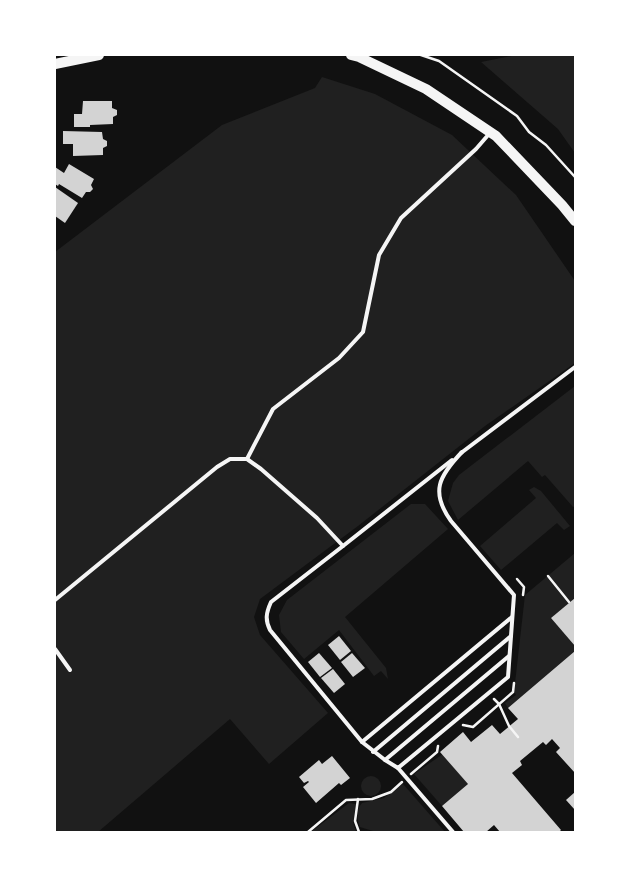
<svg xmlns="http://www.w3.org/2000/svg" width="630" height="887" viewBox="0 0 630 887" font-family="'Exo 2',sans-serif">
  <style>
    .green { fill: #202020 }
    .building { fill: #d3d3d3 }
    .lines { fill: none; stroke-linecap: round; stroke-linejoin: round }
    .path { stroke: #f5f5f5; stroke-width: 2.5 }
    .service { stroke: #f5f5f5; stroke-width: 4 }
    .secondary { stroke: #f5f5f5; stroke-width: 10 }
  </style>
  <rect width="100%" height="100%" fill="#111"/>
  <g class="green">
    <polygon points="517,55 575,55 575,153 558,129 481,62"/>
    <polygon points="322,77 375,94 452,135 516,195 575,281 575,363 485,426 358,526 260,599 254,617 260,635 328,713 269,764 230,719 98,832 55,832 55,252 222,125 315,88"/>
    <polygon points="575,386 575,506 573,507 545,475 542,477 528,461 458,520 448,501 453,483 459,475"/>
    <polygon points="534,487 541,491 570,526 564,530 557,523 501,570 480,546 536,498 529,490"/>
    <polygon points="411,504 425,504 448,529 345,617 386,668 388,679 381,671 374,676 339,630 304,659 281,632 279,615 287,600"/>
    <polygon points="575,553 575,598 551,618 575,646 575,651 508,708 505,703 516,695 514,692 525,595"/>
    <polygon points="443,754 468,784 442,806 414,774"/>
    <circle cx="371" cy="786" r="10"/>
    <path d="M403 784 445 832H376L360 827C357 820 356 809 362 803L384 798Z"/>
    <polygon points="349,803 356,804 353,822 356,832 311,832"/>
  </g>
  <g class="building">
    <polygon points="83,101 112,101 112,108 117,110 117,115 113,117 113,124 90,125 90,127 74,127 74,114 82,114"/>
    <polygon points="63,131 102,132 103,139 107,141 107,146 103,148 103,155 73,156 73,144 63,144"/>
    <polygon points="69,164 94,179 91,185 93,189 90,192 86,192 82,198 59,184 58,186 55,184 55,167 64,173"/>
    <polygon points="55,187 78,203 65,223 55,216"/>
    <polygon points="575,598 575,646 551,618"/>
    <polygon points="339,636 351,651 340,660 328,645"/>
    <polygon points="575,651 575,773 556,752 560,748 552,739 546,745 543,742 520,761 522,765 512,773 561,830 559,832 500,832 494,825 486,832 464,832 442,806 468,784 440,752 463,732 471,742 492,725 500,734 518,719 508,708"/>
    <polygon points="319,653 332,668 320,677 308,662"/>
    <polygon points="352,653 365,668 353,677 341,662"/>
    <polygon points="333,669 345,684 334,693 321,678"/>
    <polygon points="332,756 350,778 341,785 339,783 316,803 303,787 309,782 308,781 304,783 299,777 319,760 322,764"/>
    <polygon points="575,792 575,810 566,800"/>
  </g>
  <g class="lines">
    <g class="path">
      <polyline points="421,55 439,61 517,116 529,132 546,145 575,177"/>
      <polyline points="548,576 569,602"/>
      <polyline points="517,579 524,587 523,595"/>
      <polyline points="494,699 499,704 509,726 518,737"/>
      <polyline points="463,725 473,727 513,692 514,683"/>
      <polyline points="411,774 437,752 438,746"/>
      <polyline points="358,799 355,821 359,832"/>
      <polyline points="308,832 346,800 372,799 391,792 402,782"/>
    </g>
    <g class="service">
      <polyline points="461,453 575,367"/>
      <polyline points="247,459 273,409 339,358 363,332 379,255 401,218 476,149 489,134"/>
      <path d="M343 546 271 602C266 613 265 620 270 630L362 742 385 760 398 768 508 677 514 595 451 521C430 492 439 476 462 452"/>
      <polyline points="55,600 217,467 230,459 247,459 261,469 317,518 343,546 452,460"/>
      <polyline points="55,649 70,670"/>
      <polyline points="362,742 512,617"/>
      <polyline points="373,752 511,636"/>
      <polyline points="385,760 509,656"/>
      <polyline points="398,768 453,832"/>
    </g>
    <g class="secondary">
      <polyline points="351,55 359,57 426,89 496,136 562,205 575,221"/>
      <polyline points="55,64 99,55"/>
    </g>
  </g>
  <rect width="630" height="887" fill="none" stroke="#ffffff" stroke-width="112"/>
</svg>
